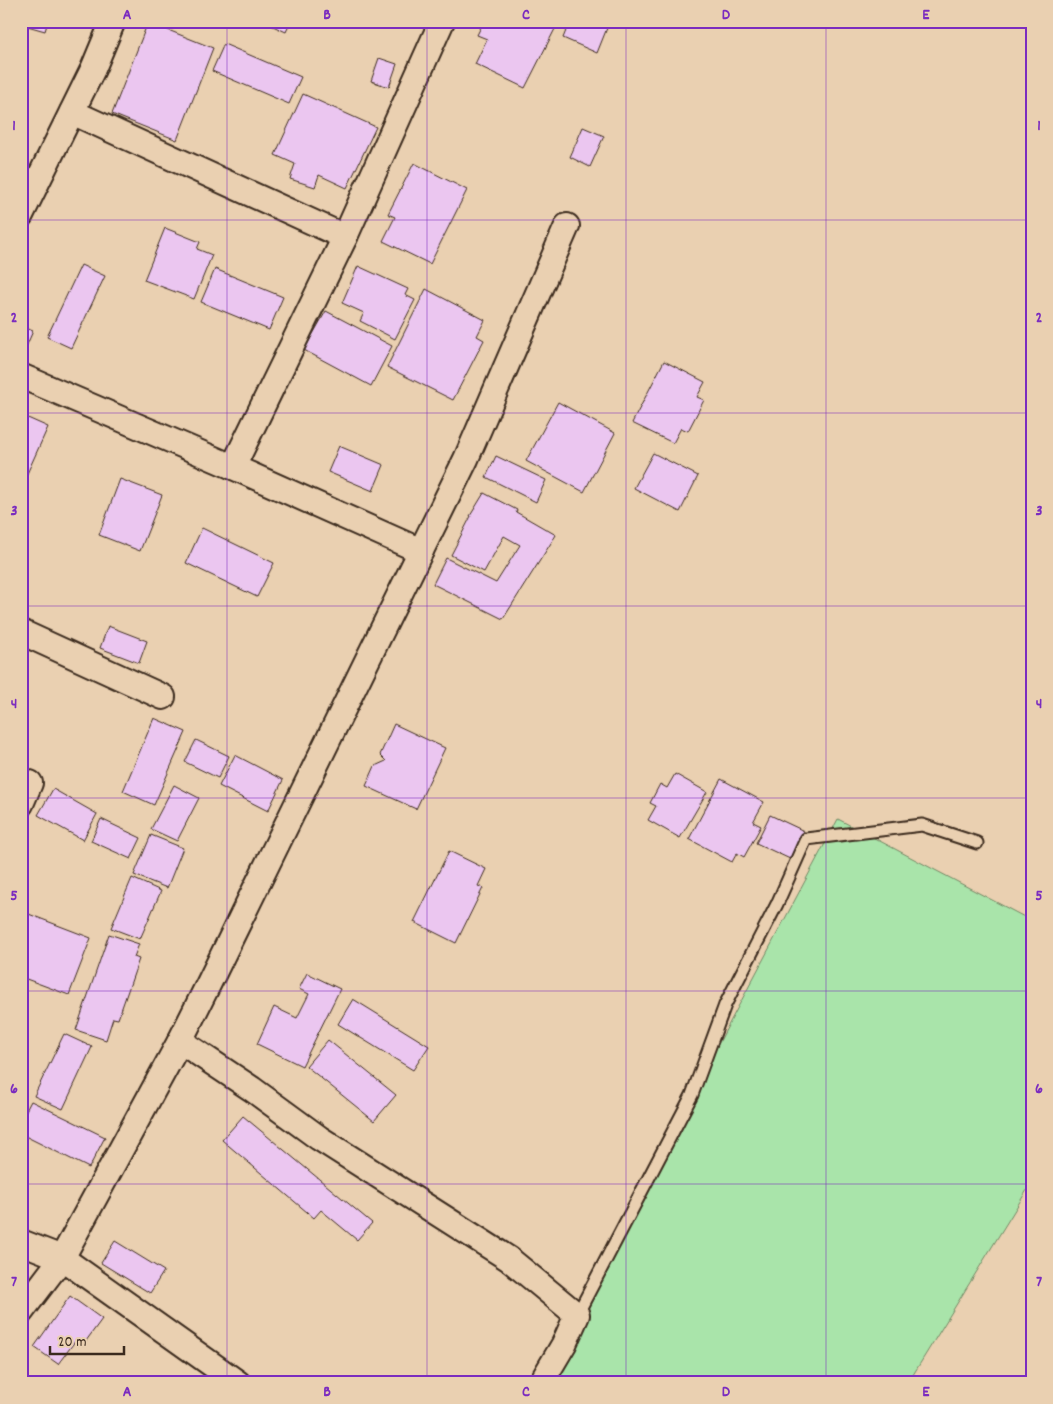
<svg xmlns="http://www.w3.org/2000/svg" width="1053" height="1404" viewBox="0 0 1053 1404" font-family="Dekko,sans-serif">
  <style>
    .green { fill: #a9e4aa; stroke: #728764 }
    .building { fill: #ebc6f0; stroke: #3b2a1e }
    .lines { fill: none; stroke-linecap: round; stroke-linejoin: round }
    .lane-casing { stroke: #3b2a1e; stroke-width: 15 }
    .street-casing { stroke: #3b2a1e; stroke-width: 28 }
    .lane { stroke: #ead0b1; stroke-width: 11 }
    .street { stroke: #ead0b1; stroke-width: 24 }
    .grid { fill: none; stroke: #7b2cbf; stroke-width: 1; stroke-opacity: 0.55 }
    .neatline { fill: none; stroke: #7b2cbf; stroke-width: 2 }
    .grid-label { font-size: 16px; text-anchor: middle; font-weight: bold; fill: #7b2cbf }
  </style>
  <rect width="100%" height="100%" fill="#ead0b1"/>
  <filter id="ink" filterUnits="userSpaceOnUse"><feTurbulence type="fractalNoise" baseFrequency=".02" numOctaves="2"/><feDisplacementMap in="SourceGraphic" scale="10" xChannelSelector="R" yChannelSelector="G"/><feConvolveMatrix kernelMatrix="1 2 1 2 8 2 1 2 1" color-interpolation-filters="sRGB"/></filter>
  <g filter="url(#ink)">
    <polygon class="green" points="838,819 1032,921 1032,1182 908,1383 538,1383"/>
    <g class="building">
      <polygon points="25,21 48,21 45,31 24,25"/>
      <polygon points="262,21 291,21 286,32"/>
      <polygon points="484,21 559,21 525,88 475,64 487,39 477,35"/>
      <polygon points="570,21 591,21 607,28 597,53 563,38"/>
      <polygon points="148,22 213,48 177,140 112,114"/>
      <polygon points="224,44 301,77 289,104 212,71"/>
      <polygon points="379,58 397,64 389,87 371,81"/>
      <polygon points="303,94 376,127 347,188 319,175 315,187 290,179 295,164 275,155"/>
      <polygon points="583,127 604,136 590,167 570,157"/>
      <polygon points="414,163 467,190 430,264 383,241 395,217 388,214"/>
      <polygon points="165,228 200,242 197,249 212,255 194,299 144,280"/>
      <polygon points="81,265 105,276 71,348 47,337"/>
      <polygon points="358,266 408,289 405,295 415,300 395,339 360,321 364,313 342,303"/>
      <polygon points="215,269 283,297 269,330 201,302"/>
      <polygon points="426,289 485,320 477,336 484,340 453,400 387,367"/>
      <polygon points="326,311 392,346 371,386 304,350"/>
      <polygon points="21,326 33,331 22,356 21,356"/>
      <polygon points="664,361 705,382 697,397 704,400 688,431 681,428 673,443 632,423"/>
      <polygon points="558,402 615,433 584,492 526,461"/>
      <polygon points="21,415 48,427 21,487"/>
      <polygon points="339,446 384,465 373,491 328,472"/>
      <polygon points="653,453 698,476 680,512 634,488"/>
      <polygon points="496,456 546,480 536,502 486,477"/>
      <polygon points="120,479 162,495 140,551 99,535"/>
      <polygon points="484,493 517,510 516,512 556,535 503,619 433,584 446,558 496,583 520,545 504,536 484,572 451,555 471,516 470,516"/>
      <polygon points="202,528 274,563 257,597 186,563"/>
      <polygon points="108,626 147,641 139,663 100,648"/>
      <polygon points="154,718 186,732 154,805 123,791"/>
      <polygon points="394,724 445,748 416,809 366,786 375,766 386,761 380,755"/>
      <polygon points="196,740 229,756 218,778 185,762"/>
      <polygon points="235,755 283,780 268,811 219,786"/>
      <polygon points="675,774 707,792 680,838 648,820 656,806 650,803 660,784 667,788"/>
      <polygon points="721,779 764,802 753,822 761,826 744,857 737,853 732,862 689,839"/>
      <polygon points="174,785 199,798 177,841 151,829"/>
      <polygon points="53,789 97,814 83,840 38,815"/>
      <polygon points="770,815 804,831 790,859 756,843"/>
      <polygon points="101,819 141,838 131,859 91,841"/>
      <polygon points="151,835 183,848 167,888 134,875"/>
      <polygon points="449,851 486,869 478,886 483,888 456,943 414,922"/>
      <polygon points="132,878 161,891 140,939 111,928"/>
      <polygon points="26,913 91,938 69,995 21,977 21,926"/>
      <polygon points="109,934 139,944 134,957 139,959 118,1019 113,1018 106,1040 76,1030"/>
      <polygon points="307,973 340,989 302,1066 257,1044 274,1007 297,1018 309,994 299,989"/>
      <polygon points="353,999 429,1046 413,1070 338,1024"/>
      <polygon points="64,1034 92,1047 63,1109 34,1096"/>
      <polygon points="328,1040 396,1095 374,1121 306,1066"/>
      <polygon points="31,1101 105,1137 89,1168 21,1134 21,1120"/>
      <polygon points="243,1116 372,1223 357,1240 321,1210 314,1218 222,1140"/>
      <polygon points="115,1241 164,1271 150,1293 101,1263"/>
      <polygon points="70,1296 102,1319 83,1345 76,1340 58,1364 34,1347"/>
    </g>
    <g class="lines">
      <defs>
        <polyline id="lane" points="577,1315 692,1095 725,1005 777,904 806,839 922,825 977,843"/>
        <g id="street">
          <polyline points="72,112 345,237"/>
          <polyline points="21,215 93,69 113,21"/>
          <polyline points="21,376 233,467 421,551"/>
          <polyline points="233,467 345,237 442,21"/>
          <polyline points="21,632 163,697"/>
          <polyline points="21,804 30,783"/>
          <polyline points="180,1041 252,1089 319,1138 509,1259 577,1315 564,1344 541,1383"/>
          <polyline points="21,1242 62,1258 238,1383"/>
          <polyline points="21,1312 62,1258 180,1041 207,987 466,459 567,226"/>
        </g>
      </defs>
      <use href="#lane" class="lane-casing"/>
      <use href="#street" class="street-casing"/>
      <use href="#lane" class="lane"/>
      <use href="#street" class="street"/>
    </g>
  </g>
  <path class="grid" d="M227 21V1383M427 21V1383M626 21V1383M826 21V1383M21 220H1032M21 413H1032M21 606H1032M21 798H1032M21 991H1032M21 1184H1032"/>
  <rect width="1053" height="1404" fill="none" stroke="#ead0b1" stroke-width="55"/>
  <path d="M50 1346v8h74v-8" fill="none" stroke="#3b2a1e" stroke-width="2.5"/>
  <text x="58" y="1346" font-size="15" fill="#3b2a1e" stroke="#ead0b1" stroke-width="4" paint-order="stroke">20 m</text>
  <rect x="28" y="28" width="998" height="1348" class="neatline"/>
  <g class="grid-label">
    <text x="127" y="19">A</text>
    <text x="327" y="19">B</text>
    <text x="526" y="19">C</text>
    <text x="726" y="19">D</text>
    <text x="926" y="19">E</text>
    <text x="14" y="130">1</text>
    <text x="1039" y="130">1</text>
    <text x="14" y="322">2</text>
    <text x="1039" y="322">2</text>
    <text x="14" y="515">3</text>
    <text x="1039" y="515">3</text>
    <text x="14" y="708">4</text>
    <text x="1039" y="708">4</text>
    <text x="14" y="900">5</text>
    <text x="1039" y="900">5</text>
    <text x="14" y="1093">6</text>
    <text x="1039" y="1093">6</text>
    <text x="14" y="1286">7</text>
    <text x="1039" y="1286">7</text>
    <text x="127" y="1396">A</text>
    <text x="327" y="1396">B</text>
    <text x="526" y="1396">C</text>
    <text x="726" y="1396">D</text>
    <text x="926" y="1396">E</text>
  </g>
</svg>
